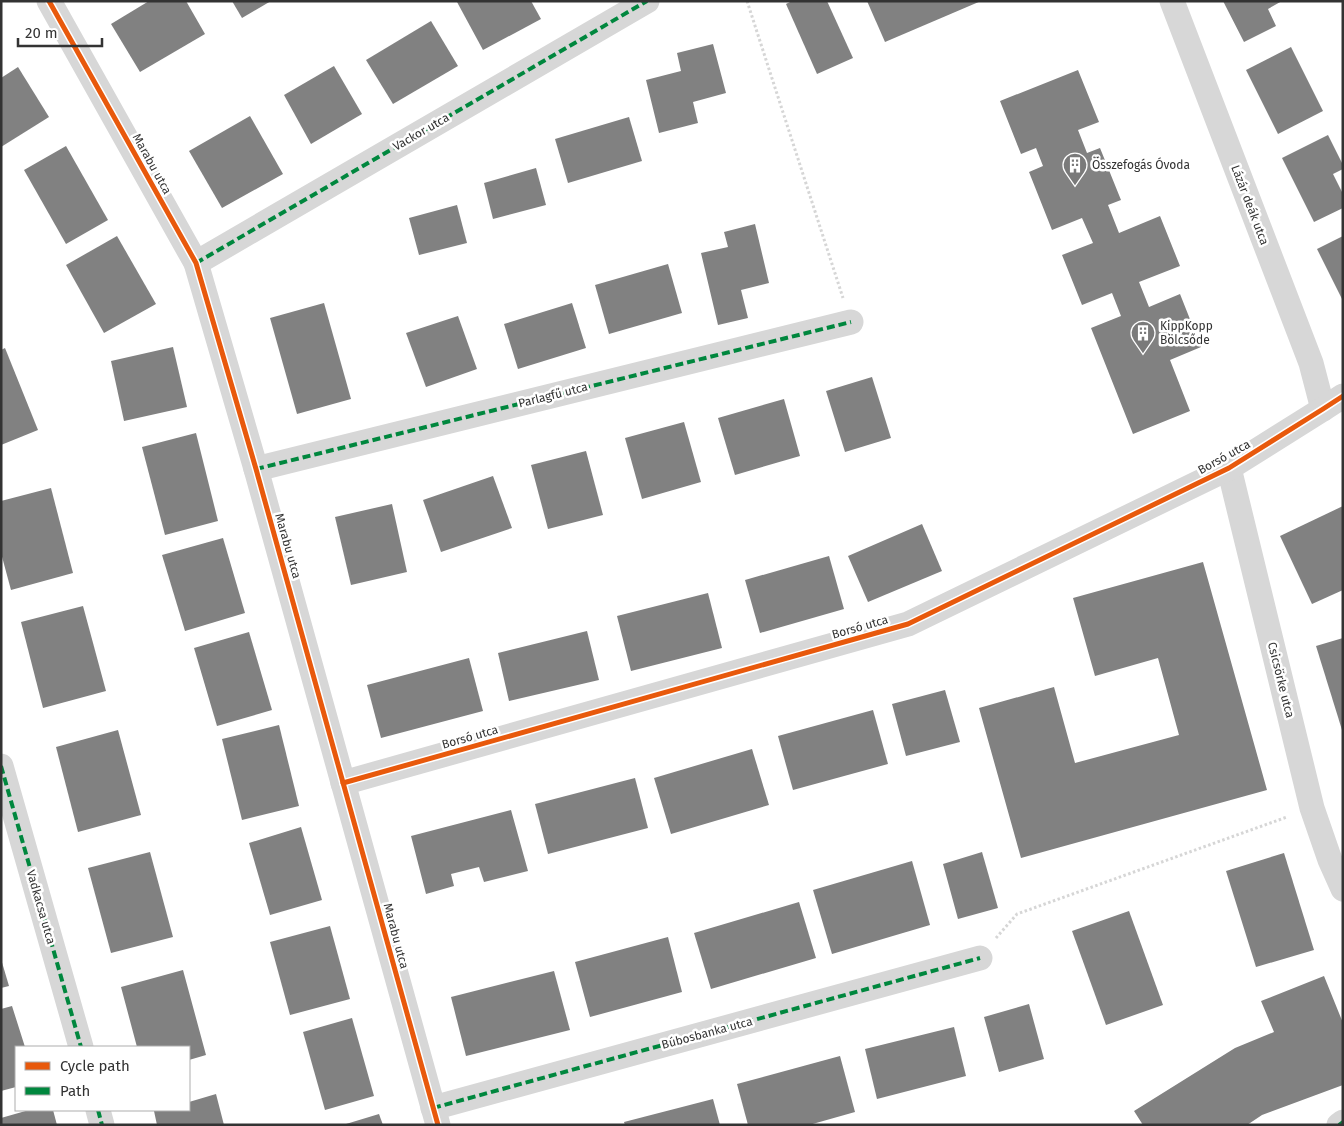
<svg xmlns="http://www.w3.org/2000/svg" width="1344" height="1126" viewBox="0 0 1344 1126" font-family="'Fira Sans',sans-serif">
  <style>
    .building { fill: #818181 }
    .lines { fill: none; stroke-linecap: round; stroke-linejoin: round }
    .path { stroke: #d6d6d6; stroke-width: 3; stroke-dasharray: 2.5 2.5; stroke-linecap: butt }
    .street { stroke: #d7d7d7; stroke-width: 25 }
    .quiet { stroke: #00873e; stroke-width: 4; stroke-dasharray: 8 4; stroke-linecap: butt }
    .cycleway-casing { stroke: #fff; stroke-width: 8 }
    .cycleway { stroke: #e8590c; stroke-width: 5 }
    .labels { text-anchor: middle; stroke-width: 5; stroke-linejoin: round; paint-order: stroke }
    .street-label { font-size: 12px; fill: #333; stroke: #fff }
    .poi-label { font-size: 12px; fill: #333; stroke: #fff; text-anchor: start }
  </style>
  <rect width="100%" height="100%" fill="#fff"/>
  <g class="building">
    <polygon points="149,1 186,1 205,34 140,72 111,24"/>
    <polygon points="232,1 271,1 242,18"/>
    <polygon points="459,1 531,1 541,19 483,50 457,2"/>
    <polygon points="792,1 827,1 853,58 817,74 786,4"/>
    <polygon points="867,1 981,1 885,42"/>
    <polygon points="1223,1 1282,1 1268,9 1276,26 1244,42"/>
    <polygon points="431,21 458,66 393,104 366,60"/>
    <polygon points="713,44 726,93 693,102 698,123 659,133 646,80 681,71 677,53"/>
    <polygon points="1291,47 1323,111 1278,134 1246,70"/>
    <polygon points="334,66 362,114 311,144 284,95"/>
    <polygon points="18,67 49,117 1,147 1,78"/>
    <polygon points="1078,70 1099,122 1078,130 1087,153 1100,148 1121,200 1108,205 1119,233 1160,216 1180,266 1139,282 1149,307 1180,294 1201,347 1170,360 1190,411 1133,434 1091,328 1121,316 1112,293 1082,305 1062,255 1093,243 1082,218 1052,230 1029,172 1043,166 1036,148 1021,154 1000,101"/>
    <polygon points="250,116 283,174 222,208 189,151"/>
    <polygon points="629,117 642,161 568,183 555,139"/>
    <polygon points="1328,135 1343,165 1343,169 1333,174 1343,194 1343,208 1314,222 1282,158"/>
    <polygon points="66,146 108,220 66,244 24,170"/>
    <polygon points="536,168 546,205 493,219 484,183"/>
    <polygon points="457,205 467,243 419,255 409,218"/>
    <polygon points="755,224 769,283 741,290 748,318 718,325 701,253 728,247 724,232"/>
    <polygon points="117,236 156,304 104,333 66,265"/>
    <polygon points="1343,236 1343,301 1317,249"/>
    <polygon points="668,264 682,313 609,334 595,285"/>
    <polygon points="324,303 351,399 297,414 270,318"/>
    <polygon points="572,303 586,348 518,369 504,324"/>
    <polygon points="458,316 477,369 426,387 406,333"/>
    <polygon points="173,347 187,407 124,421 111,361"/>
    <polygon points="5,348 38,430 1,445 1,350"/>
    <polygon points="872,377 891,438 845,452 826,391"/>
    <polygon points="784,399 800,456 735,475 718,418"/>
    <polygon points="684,422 701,482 642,499 625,438"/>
    <polygon points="196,433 218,521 165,535 142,447"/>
    <polygon points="586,451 603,515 548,529 531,465"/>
    <polygon points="493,476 512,528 441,552 423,500"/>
    <polygon points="51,488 73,573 11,590 1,553 1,501"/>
    <polygon points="392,504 407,572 351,585 335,517"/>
    <polygon points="1343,506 1343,590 1312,604 1280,536"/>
    <polygon points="922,524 942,571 868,602 848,556"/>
    <polygon points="223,538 245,613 185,631 162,555"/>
    <polygon points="829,556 844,609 760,633 745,580"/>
    <polygon points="1203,562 1267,790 1021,858 979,708 1054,687 1075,763 1179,735 1158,658 1095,676 1073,598"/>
    <polygon points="708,593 722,648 631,671 617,616"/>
    <polygon points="83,606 106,691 43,708 21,622"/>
    <polygon points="587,631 599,680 509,701 498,653"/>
    <polygon points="249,632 272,710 217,726 194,648"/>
    <polygon points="1343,638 1343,730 1342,730 1316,646"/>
    <polygon points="469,658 483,711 381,738 367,685"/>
    <polygon points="945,690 960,742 906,756 892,704"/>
    <polygon points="873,710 888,764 793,790 778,736"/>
    <polygon points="279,725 299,806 242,820 222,739"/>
    <polygon points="118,730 141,815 78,832 56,747"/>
    <polygon points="752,749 769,805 671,834 654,778"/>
    <polygon points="635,778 648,828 548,854 535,804"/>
    <polygon points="511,810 528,871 484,882 479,867 451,874 454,886 426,894 411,836"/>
    <polygon points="301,827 322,900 270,915 249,843"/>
    <polygon points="150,852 173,937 111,953 88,868"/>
    <polygon points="982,852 998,908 958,919 943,864"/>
    <polygon points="1284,853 1314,950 1256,967 1226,871"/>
    <polygon points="912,861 930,925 832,954 813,890"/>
    <polygon points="799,902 816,958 711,989 694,933"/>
    <polygon points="1129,911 1163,1005 1106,1025 1072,931"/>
    <polygon points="330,926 350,999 290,1015 270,942"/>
    <polygon points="668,937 682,992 590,1017 575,962"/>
    <polygon points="1,959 9,986 1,988"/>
    <polygon points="183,970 206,1055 189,1060 189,1047 137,1047 121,987"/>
    <polygon points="554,971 570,1030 466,1056 451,997"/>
    <polygon points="1324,976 1343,1023 1343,1085 1262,1115 1247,1125 1143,1125 1134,1111 1235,1048 1274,1032 1261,1001"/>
    <polygon points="1029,1004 1044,1059 999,1072 984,1017"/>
    <polygon points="12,1006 25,1047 16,1047 16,1087 1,1091 1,1009"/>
    <polygon points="352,1018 374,1096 325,1110 303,1032"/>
    <polygon points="954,1027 966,1076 877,1099 865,1049"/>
    <polygon points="840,1056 855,1112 809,1125 748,1125 737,1084"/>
    <polygon points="216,1094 224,1125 157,1125 154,1111 189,1110 189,1102"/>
    <polygon points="713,1099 720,1125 625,1125 624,1122"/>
    <polygon points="29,1110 53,1110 57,1125 1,1125 1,1118"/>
    <polygon points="379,1114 383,1125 346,1125 346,1124"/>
  </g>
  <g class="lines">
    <g class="path">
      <polyline points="747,1 843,298"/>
      <polyline points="996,938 1017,914 1287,817"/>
    </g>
    <g class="street">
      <polyline points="49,1 196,263 256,469 438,1125"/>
      <polyline points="1172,1 1311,363 1323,409"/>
      <polyline points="196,263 647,1"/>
      <polyline points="1229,468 1312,808 1330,860 1343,889"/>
      <polyline points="256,469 851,322"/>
      <polyline points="1,766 81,1047"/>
      <polyline points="343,783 908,624 1229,468 1323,409 1343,396"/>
      <polyline points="433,1108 980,958"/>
      <polyline points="98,1110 102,1125"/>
      <polyline points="1339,1125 1343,1122"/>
    </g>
    <g class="quiet">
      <polyline points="196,263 647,1"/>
      <polyline points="256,469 851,322"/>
      <polyline points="1,766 81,1047"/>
      <polyline points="433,1108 980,958"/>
      <polyline points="98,1110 102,1125"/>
      <polyline points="1339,1125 1343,1122"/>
    </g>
    <defs>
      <g id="cycleway">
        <polyline points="49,1 196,263 256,469 438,1125"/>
        <polyline points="343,783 908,624 1229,468 1323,409 1343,396"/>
      </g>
    </defs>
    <use href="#cycleway" class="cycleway-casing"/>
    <use href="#cycleway" class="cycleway"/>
  </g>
  <defs>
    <symbol id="building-pin" viewBox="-11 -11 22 30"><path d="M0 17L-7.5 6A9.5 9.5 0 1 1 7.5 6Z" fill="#7a7a7a" stroke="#fff"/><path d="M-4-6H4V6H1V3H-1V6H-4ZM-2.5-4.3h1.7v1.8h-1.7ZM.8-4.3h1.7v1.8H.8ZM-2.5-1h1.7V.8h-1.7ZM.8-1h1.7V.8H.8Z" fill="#fff"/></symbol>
  </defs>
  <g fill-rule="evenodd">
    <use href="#building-pin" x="1061" y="151" width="28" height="38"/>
    <use href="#building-pin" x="1129" y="319" width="28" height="38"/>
  </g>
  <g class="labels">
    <g class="street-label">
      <text transform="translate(421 132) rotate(-30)" y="4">Vackor utca</text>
      <text transform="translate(152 164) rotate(61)" y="4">Marabu utca</text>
      <text transform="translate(1250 205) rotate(69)" y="4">Lázár deák utca</text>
      <text transform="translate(553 395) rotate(-14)" y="4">Parlagfű utca</text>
      <text transform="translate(1224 457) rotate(-29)" y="4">Borsó utca</text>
      <text transform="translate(288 546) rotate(74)" y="4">Marabu utca</text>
      <text transform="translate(860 627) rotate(-16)" y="4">Borsó utca</text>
      <text transform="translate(1281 680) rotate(76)" y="4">Csicsörke utca</text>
      <text transform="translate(470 737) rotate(-16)" y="4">Borsó utca</text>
      <text transform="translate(41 907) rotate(74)" y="4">Vadkacsa utca</text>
      <text transform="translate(396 936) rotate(75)" y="4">Marabu utca</text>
      <text transform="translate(707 1033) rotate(-15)" y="4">Búbosbanka utca</text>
    </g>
    <g class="poi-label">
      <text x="1092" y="169">Összefogás Óvoda</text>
      <text x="1160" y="330">KippKopp<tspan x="1160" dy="14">Bölcsőde</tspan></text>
    </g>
  </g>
  <rect width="1344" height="1126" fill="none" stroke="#333333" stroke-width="5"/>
  <rect x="15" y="1046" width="175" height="65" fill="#ffffff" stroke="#adadad"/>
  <rect x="25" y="1062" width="25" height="8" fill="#e8590c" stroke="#adadad"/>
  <text x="60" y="1071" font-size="15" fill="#333333">Cycle path</text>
  <rect x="25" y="1087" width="25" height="8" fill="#00873e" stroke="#adadad"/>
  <text x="60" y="1096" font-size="15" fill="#333333">Path</text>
  <path d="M18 38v8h84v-8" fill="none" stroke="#333333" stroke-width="2.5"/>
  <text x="25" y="38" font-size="15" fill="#333333" stroke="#ffffff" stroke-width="4" paint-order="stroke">20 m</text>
</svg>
